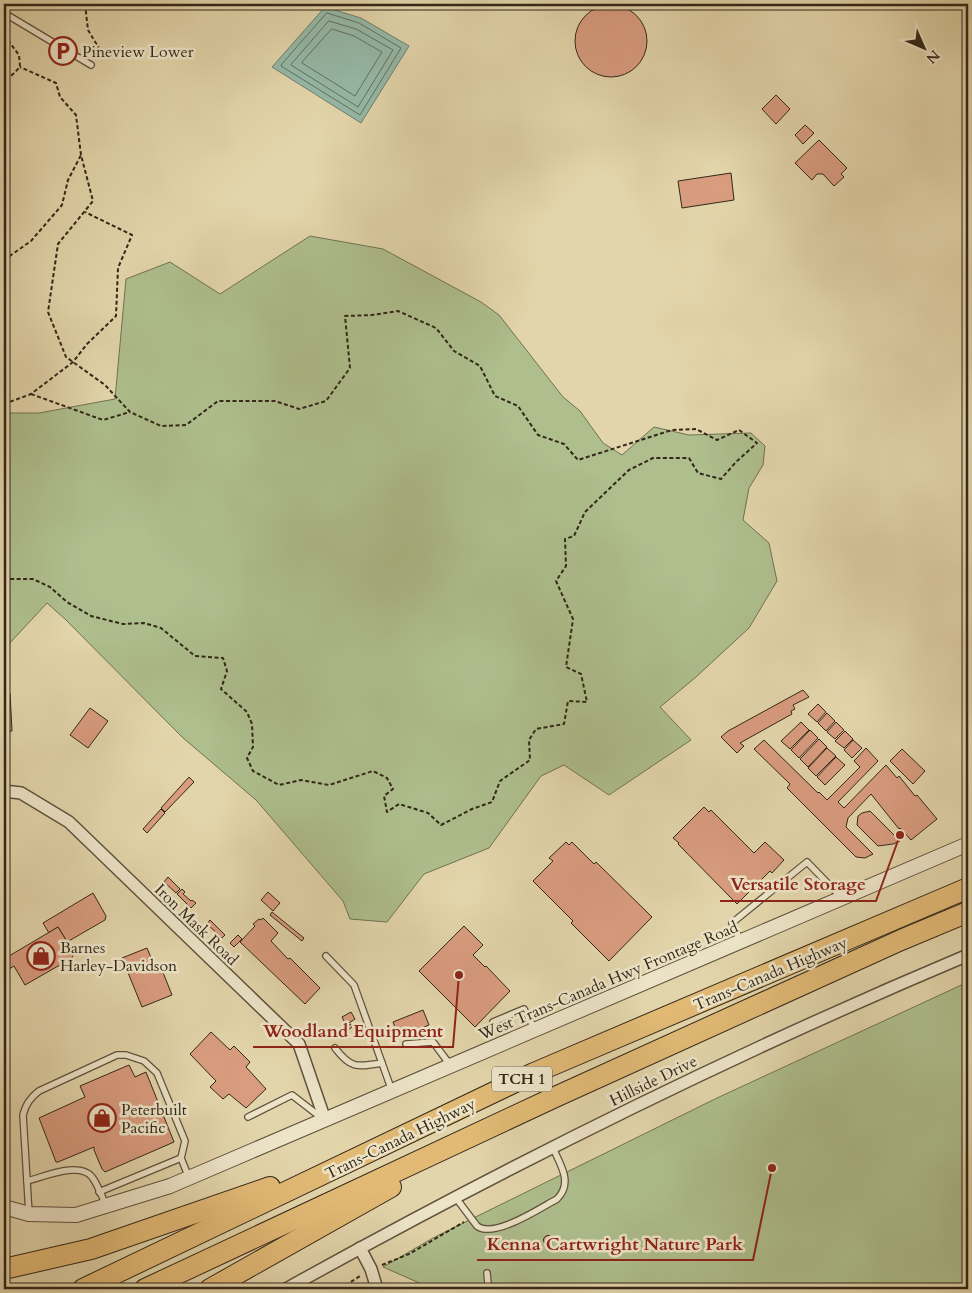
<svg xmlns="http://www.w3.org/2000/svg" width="972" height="1293" viewBox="0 0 972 1293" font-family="Cardo,serif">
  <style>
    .green { fill: #aebe8d; stroke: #707252 }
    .water { fill: #95b9a8; stroke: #6d7f6e }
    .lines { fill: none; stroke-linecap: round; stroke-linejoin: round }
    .shore { stroke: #647060; stroke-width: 1 }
    .building { fill: #d99c7f; stroke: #322718 }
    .service-casing { stroke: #5e523d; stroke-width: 8 }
    .minor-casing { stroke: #5e523d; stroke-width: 14 }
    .tertiary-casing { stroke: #5e523d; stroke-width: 16 }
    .motorway-casing { stroke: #322718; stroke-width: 22 }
    .path { stroke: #322718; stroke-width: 2; stroke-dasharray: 4 2.5; stroke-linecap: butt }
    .service { stroke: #ede4c8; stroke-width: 5.5 }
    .minor { stroke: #ede4c8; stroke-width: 11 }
    .tertiary { stroke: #ede4c8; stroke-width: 14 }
    .motorway { stroke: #e2ba76; stroke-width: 20 }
    .labels { text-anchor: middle; stroke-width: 5; stroke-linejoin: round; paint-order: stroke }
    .shield { fill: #ede4c8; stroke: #6a604d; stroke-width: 1 }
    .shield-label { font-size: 15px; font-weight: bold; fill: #322718 }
    .poi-label { font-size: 16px; fill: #322718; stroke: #ede4c8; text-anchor: start }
    .street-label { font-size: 16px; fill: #322718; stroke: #ede4c8 }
    .leader { fill: none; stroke: #8f2418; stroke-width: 2 }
    .callout-dot { fill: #8f2418; stroke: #ede4c8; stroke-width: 2 }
    .callout-label { font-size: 18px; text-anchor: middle; font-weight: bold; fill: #8f2418; stroke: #ede4c8; stroke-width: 5; stroke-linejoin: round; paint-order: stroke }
  </style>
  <rect width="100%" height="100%" fill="#e3d5ab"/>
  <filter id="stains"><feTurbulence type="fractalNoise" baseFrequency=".004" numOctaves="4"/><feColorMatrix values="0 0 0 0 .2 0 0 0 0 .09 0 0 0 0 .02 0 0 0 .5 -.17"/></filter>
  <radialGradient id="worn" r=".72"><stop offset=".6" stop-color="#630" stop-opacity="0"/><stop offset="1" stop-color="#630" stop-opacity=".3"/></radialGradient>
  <g class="green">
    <polygon points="310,236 383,249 481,302 499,315 563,397 580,411 603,443 622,455 654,427 689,435 751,433 765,446 763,465 749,488 743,520 769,543 777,581 749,628 696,677 660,707 691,740 609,795 564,765 541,776 489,848 424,874 387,922 350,919 343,901 256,800 182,737 65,619 47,603 8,645 4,646 4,413 39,413 115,399 126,279 170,262 220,294"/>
    <polygon points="968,982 968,1289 433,1289 383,1267 433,1238 717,1098"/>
  </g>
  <polygon class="water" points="325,7 361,18 409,46 361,123 272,67"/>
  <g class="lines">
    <g class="shore">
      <polygon points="327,13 359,23 401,48 360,115 281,66 282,64"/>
      <polygon points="329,21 356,29 393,50 358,107 291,65"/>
      <polygon points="332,29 354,36 382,52 355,96 302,63 303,61"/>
    </g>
  </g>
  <g class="building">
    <circle cx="611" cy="41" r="36"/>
    <polygon points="776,95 790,109 776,124 762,109"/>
    <polygon points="805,125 814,133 803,144 795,135"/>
    <polygon points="819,140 847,168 841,174 844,177 834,186 823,174 817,174 812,180 795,163"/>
    <polygon points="731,173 734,200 682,208 678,181"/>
    <polygon points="803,690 809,697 793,705 795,709 791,711 792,714 740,743 744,746 737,753 721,737 728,731"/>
    <polygon points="10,693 12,731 4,732 4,694"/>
    <polygon points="818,704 826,712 817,722 808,714"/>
    <polygon points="90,708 108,721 88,748 70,735"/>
    <polygon points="827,713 835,721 826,731 818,723"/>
    <polygon points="801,722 809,730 790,749 781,741"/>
    <polygon points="836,722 844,730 835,739 827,732"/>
    <polygon points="810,730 818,738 799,758 791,750"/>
    <polygon points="845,731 853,739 844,748 835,741"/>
    <polygon points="819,739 827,747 808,767 800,759"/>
    <polygon points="764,740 818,793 819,792 827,800 860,767 854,761 866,748 878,761 838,802 844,808 886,765 897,778 899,776 915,796 917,795 937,819 911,840 900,828 899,829 871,794 848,818 846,827 873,854 865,858 856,857 787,788 790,784 754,749"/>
    <polygon points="853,740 862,748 852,758 844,750"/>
    <polygon points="827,748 836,756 816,776 808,768"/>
    <polygon points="902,749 925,771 913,784 890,761"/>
    <polygon points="836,757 845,765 825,785 817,777"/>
    <polygon points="189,777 194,782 165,812 161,808"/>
    <polygon points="704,807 709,812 711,810 754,853 765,842 784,860 772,873 770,871 737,904 678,844 679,843 673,838"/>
    <polygon points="161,809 165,813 147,833 143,829"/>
    <polygon points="870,811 900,841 893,844 878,846 857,825 858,816 862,813"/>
    <polygon points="566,842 569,845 572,842 594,864 596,862 652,917 609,961 571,923 573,921 533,881 553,861 549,858"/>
    <polygon points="168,877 180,889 176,893 164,882"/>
    <polygon points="182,889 185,892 183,894 191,901 192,900 196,903 191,908 177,894"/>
    <polygon points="268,892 280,903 273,911 261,900"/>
    <polygon points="93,893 106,916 105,920 67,942 58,927 49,933 43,923"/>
    <polygon points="272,912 304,938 302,941 270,915"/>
    <polygon points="263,918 278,933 271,941 288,959 290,958 320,988 305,1004 240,942 255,926 253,924 259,919 261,920"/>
    <polygon points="210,920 225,935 222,938 207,924"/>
    <polygon points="464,926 483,945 473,955 485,967 486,966 510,991 475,1027 419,971"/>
    <polygon points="58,927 74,953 72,958 25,985 14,966 4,972 4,959"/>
    <polygon points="238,935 242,939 234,947 230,943"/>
    <polygon points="147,948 157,972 162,970 172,995 142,1007 122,958"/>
    <polygon points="423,1010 429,1025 399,1037 393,1022"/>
    <polygon points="351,1012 355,1019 346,1025 342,1017"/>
    <polygon points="351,1024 352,1027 347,1031 345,1027"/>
    <polygon points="211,1032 230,1050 234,1046 250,1062 246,1067 266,1089 246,1108 229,1094 223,1099 210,1087 216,1081 190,1054"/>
    <polygon points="129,1065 135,1077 146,1072 174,1142 105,1172 102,1169 94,1150 94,1147 58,1162 56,1162 39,1118 85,1097 80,1086"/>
    <circle cx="548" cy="1240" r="4.5"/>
  </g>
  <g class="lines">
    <defs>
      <g id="service">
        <polyline points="4,13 91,65"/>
        <polyline points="741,941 732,923 807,862 842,898"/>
        <polyline points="326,956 354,985 392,1091"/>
        <polyline points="493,1022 524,1009 535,1030"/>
        <polyline points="406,1044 433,1042 451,1066"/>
        <path d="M335 1048C351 1069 357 1067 382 1063"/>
        <polyline points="248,1117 292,1095 323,1119"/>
        <path d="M27 1181C44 1177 79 1161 92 1177 98 1185 102 1196 106 1206"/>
        <polyline points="99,1192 181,1158"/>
        <path d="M456 1198 477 1226C494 1239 540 1208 557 1199 573 1183 561 1166 553 1148"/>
        <path d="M29 1214 23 1115C26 1104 30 1098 39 1091L117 1055H126L144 1061 157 1073 185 1141 181 1158 189 1178"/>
        <polyline points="487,1273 488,1284 493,1289"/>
      </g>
      <g id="minor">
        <polyline points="4,791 21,793 69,822 299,1044 325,1120"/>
        <polyline points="360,1248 371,1269 377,1289"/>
        <path d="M286 1289C507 1166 735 1053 968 955"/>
      </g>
      <polyline id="tertiary" points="4,1207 29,1214 76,1215 170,1186 968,844"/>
      <g id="motorway">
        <polyline points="4,1269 91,1249 270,1187"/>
        <polyline points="83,1289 534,1073 968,888"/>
        <polyline points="145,1289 553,1098 901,940 968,912"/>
        <polyline points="210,1289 391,1187"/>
      </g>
    </defs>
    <use href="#service" class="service-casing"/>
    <use href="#minor" class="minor-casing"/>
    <use href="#tertiary" class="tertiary-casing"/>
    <use href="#motorway" class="motorway-casing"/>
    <g class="path">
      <polyline points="85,4 88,30 100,50 95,59"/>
      <polyline points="4,35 19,55 20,67 4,83"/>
      <polyline points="4,260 31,241 62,205 68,180 81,155"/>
      <polyline points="31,394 103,420 130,412"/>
      <polyline points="4,404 31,394 73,362 87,344 116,316 118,268 132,235 85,212"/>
      <polyline points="4,581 9,579 33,579 50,587 67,602 91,616 123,624 144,623 161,628 195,656 223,658 227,671 221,689 247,712 252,724 253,747 247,758 253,771 279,785 301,780 329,785 373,771 387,778 393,789 384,796 387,812 399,804 428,813 441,825 472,809 492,802 500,781 530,760 529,740 536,729 564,724 568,701 587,702 581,674 566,667 573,619 556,581 566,566 565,539 574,536 585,512 629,470 653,458 689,458 698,473 721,479 736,462 757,443 739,430 717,440 696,429 672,430 578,460 564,444 538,435 518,406 495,396 480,366 454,351 436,328 398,311 372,315 345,316 350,368 326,401 299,409 275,401 218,401 186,425 161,426 130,412 105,385 66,357 48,312 58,244 93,201 81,155 76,115 60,97 56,83 20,67"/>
      <polyline points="382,1265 409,1254 464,1222"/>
      <polyline points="340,1289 360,1276"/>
    </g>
    <use href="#service" class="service"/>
    <use href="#minor" class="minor"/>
    <use href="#tertiary" class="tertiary"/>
    <use href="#motorway" class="motorway"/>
  </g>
  <defs>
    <symbol id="parking-ring" viewBox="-11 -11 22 22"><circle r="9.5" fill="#ede4c8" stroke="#8f2418" stroke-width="1.5"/><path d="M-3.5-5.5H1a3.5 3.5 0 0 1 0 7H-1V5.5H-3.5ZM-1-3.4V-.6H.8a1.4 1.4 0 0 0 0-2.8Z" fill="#8f2418"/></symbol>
    <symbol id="shop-ring" viewBox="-11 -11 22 22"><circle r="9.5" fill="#ede4c8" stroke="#8f2418" stroke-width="1.5"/><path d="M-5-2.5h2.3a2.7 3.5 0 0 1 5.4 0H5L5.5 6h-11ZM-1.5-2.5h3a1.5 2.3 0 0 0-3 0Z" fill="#8f2418"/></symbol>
  </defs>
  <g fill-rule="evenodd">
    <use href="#parking-ring" x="47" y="35" width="32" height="32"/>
    <use href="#shop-ring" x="25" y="940" width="32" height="32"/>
    <use href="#shop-ring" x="86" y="1102" width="32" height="32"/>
  </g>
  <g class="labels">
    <rect class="shield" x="492" y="1066.5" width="60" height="25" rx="4"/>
    <g class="shield-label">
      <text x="522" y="1084">TCH 1</text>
    </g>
    <g class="poi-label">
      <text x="82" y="57">Pineview Lower</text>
      <text x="60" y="953">Barnes<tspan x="60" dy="18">Harley-Davidson</tspan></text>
      <text x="121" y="1115">Peterbuilt<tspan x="121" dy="18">Pacific</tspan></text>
    </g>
    <g class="street-label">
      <text transform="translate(197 924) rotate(44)" y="6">Iron Mask Road</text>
      <text transform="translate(770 973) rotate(-23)" y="6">Trans-Canada Highway</text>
      <text transform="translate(608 980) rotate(-23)" y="6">West Trans-Canada Hwy Frontage Road</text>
      <text transform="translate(653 1080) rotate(-26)" y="6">Hillside Drive</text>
      <text transform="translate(400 1138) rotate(-26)" y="6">Trans-Canada Highway</text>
    </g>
  </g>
  <path class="leader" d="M900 835L876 901H720M459 975L453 1047H253M772 1168L753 1260H477"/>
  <g class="callout-dot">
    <circle cx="900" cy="835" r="5"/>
    <circle cx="459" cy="975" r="5"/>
    <circle cx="772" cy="1168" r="5"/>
  </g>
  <g class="callout-label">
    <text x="798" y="890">Versatile Storage</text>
    <text x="353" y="1037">Woodland Equipment</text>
    <text x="615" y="1250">Kenna Cartwright Nature Park</text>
  </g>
  <rect width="972" height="1293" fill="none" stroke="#e3d5ab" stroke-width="20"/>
  <rect x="5" y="5" width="962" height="1283" fill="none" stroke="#322718" stroke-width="2.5"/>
  <rect x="10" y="10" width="952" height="1273" fill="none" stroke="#322718"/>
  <g transform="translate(924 48) rotate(135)" stroke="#ede4c8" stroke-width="4" paint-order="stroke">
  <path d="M0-4L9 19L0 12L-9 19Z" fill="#322718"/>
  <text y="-8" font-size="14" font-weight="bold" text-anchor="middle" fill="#322718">N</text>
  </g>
  <rect width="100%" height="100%" filter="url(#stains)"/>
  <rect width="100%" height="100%" fill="url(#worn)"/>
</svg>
